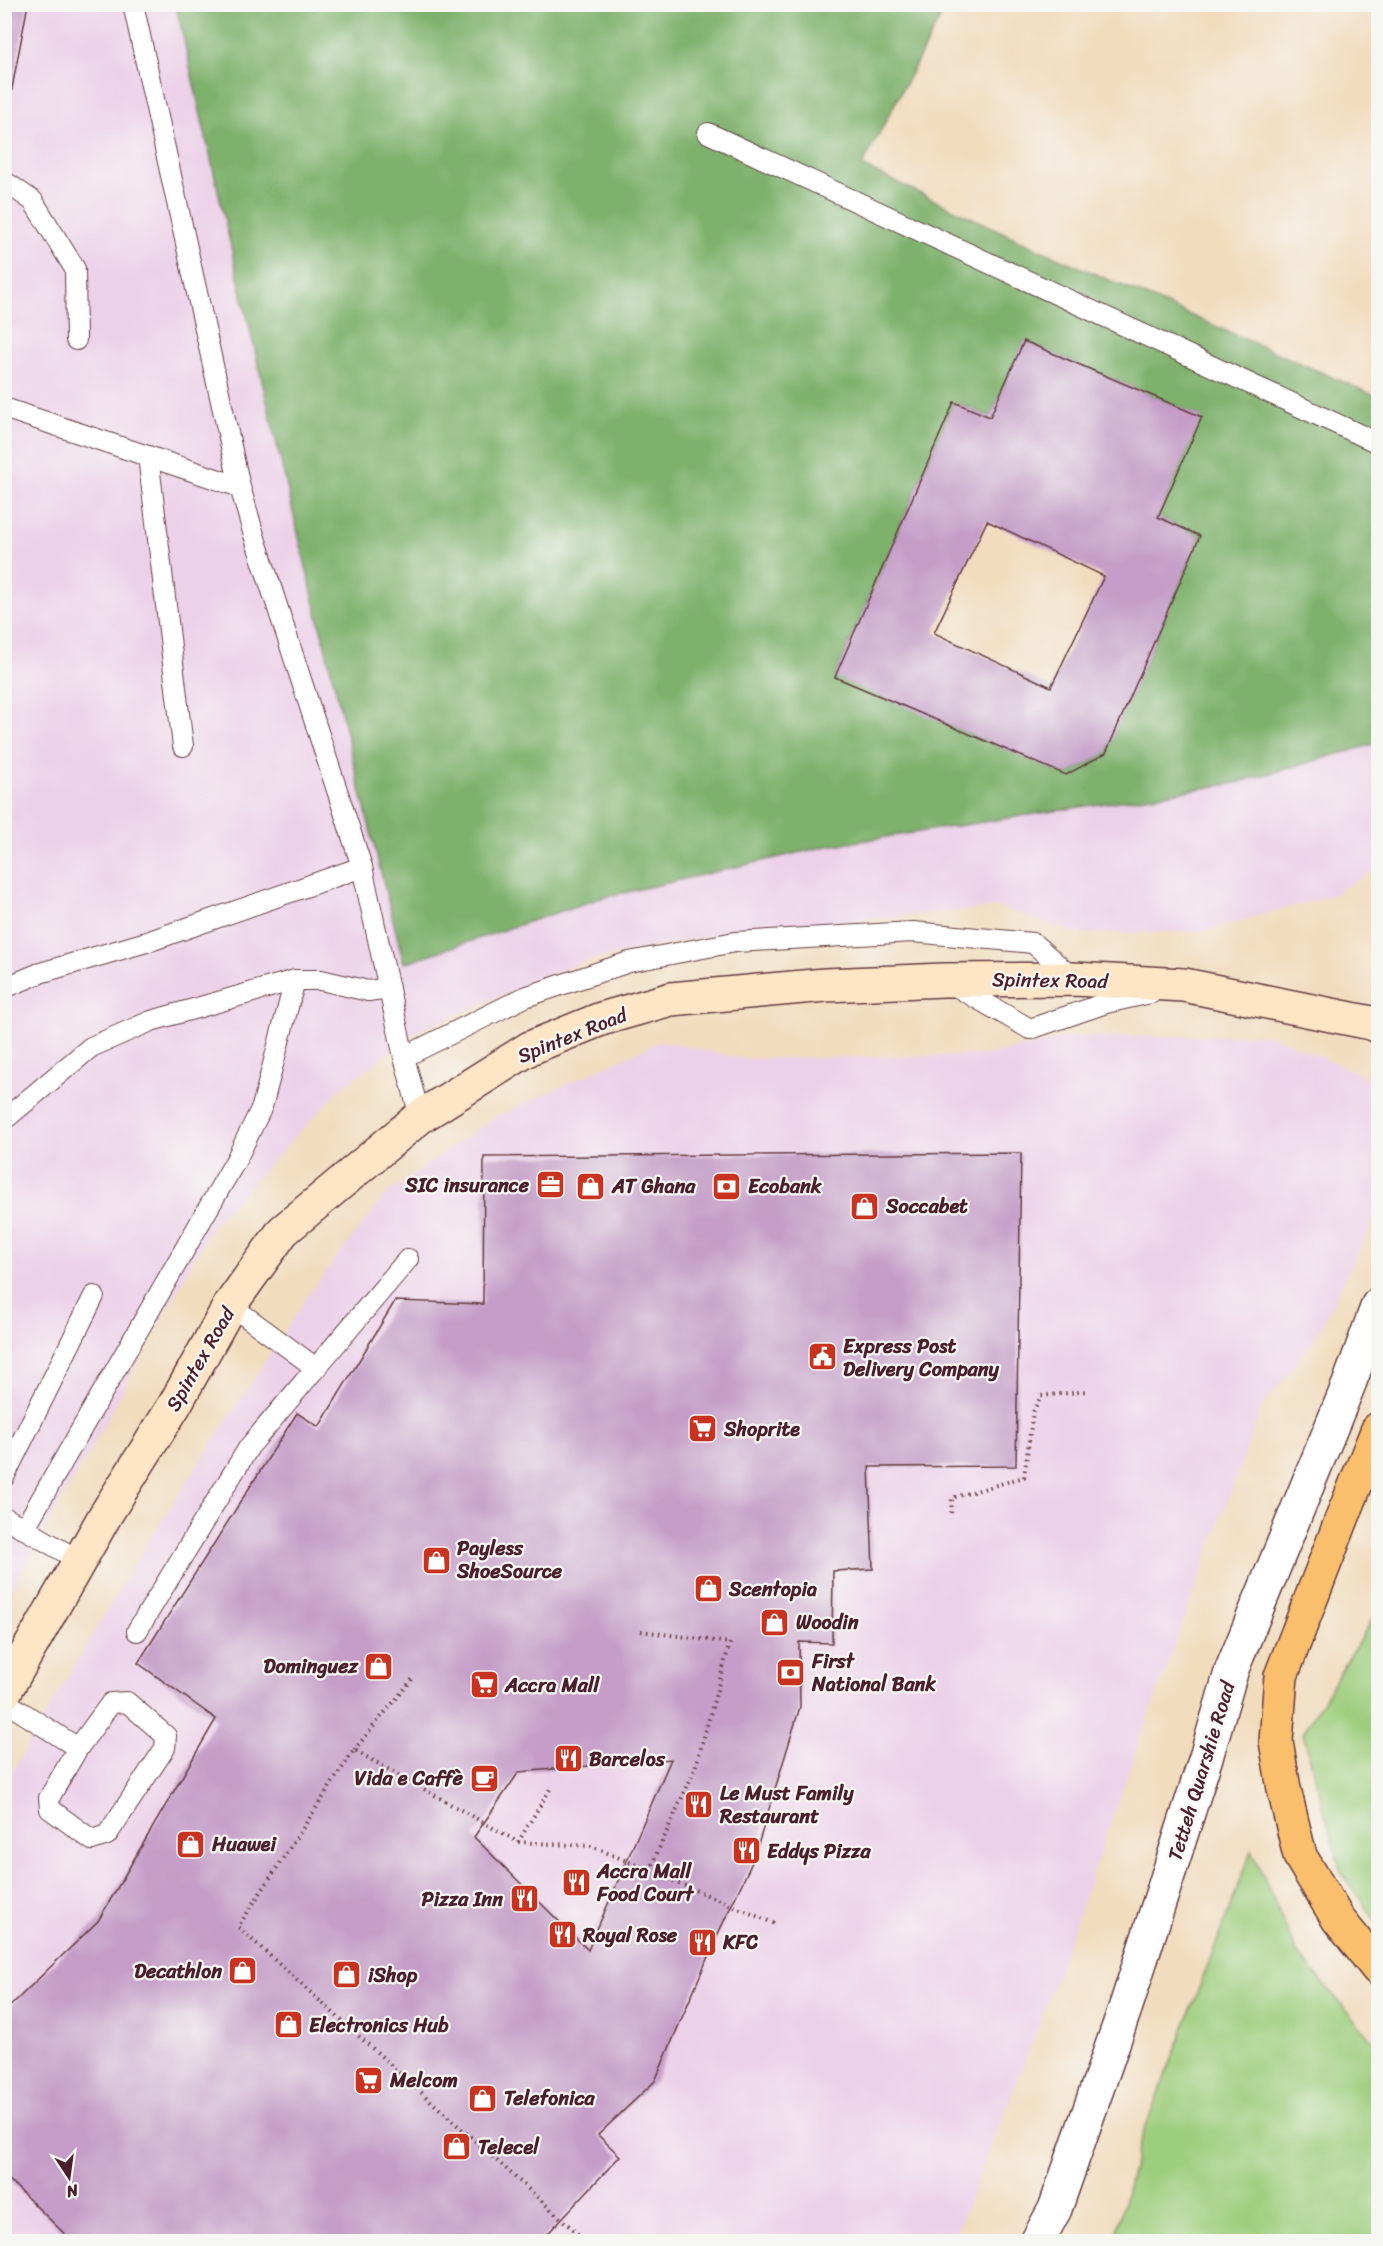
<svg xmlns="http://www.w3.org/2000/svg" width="1383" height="2246" viewBox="0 0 1383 2246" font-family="Sriracha,sans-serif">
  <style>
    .built { fill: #edd1e9 }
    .green { fill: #9dce7d; stroke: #747654; stroke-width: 1.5 }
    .forest { fill: #7eb16c; stroke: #64684c; stroke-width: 1.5; fill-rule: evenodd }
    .building { fill: #c59dc8; fill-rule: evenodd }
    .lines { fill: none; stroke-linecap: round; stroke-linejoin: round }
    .service-casing { stroke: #633b41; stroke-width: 22 }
    .tertiary-casing { stroke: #633b41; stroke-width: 36 }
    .secondary-casing { stroke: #633b41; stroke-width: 36 }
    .trunk-casing { stroke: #633b41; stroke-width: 36 }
    .motorway-casing { stroke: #633b41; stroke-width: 36 }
    .path { stroke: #633b41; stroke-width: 4; stroke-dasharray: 1.5 4.5; stroke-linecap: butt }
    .service { stroke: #fff; stroke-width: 20 }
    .tertiary { stroke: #fff; stroke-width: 33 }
    .secondary { stroke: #fde5c5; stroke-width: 33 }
    .trunk { stroke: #f9bf6d; stroke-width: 33 }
    .motorway { stroke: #f9bf6d; stroke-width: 33 }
    .labels { text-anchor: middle; stroke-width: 4.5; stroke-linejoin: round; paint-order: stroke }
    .street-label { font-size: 20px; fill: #4a1f2b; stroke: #f6f6f2 }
    .poi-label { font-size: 20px; font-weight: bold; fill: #4a1f2b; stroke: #f6f6f2; text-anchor: start }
  </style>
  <rect width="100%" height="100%" fill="#f6f6f2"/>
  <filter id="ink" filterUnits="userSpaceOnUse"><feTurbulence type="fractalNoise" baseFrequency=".0167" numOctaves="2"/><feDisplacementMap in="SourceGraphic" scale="12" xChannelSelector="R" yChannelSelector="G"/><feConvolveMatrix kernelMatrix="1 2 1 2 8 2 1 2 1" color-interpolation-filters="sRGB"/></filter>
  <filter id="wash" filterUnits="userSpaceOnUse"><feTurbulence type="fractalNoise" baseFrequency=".008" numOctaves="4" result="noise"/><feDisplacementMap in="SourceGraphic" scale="24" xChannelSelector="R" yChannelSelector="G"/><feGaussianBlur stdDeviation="1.35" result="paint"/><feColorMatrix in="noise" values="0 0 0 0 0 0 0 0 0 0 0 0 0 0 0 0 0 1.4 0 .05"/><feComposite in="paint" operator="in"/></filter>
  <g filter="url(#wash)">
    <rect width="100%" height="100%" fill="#f2dcbe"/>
    <g class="built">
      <polygon points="5,5 176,5 252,342 354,766 404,963 601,898 828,846 1236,783 1378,743 1378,868 1330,896 1203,931 1078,934 998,907 725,933 584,961 416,1032 340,1089 213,1225 91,1449 5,1600"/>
      <polygon points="1270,1035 1360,1074 1378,1090 1378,1212 1315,1339 1262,1407 1140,1739 1036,2034 953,2241 5,2242 5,1784 140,1554 311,1291 386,1194 493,1118 661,1041 743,1059 989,1055 1067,1037"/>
    </g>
    <g class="green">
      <polygon points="1378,1610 1378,1924 1341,1872 1303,1733"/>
      <polygon points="1252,1850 1296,1951 1370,2038 1378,2044 1378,2241 1114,2241 1140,2142"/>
    </g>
    <path class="forest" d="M176 5H947L862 166 1038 249 1378 397V743L1236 783 828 846 601 898 404 963C322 645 248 325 176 5ZM1024 341 1201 417 1158 517 1200 536 1106 753 1066 775 835 676 954 402 990 417Z"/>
    <g id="blocks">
      <g class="building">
        <polygon points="4,4 28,4 9,104 4,104"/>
        <path d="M1024 341 1202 417 1158 517 1200 536 1106 753 1066 775 835 677 954 402 990 417ZM987 521 1104 576 1051 687 934 633Z"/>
        <path d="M1021 1153 1016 1466 869 1467 873 1569 833 1571 832 1643 799 1642 800 1707 754 1858 716 1938 655 2081 598 2135 620 2156 540 2242H73L4 2175V2012L98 1921 216 1719 138 1663 297 1413 319 1427 395 1301 483 1304 484 1157ZM671 1759 588 1950 474 1837 519 1772Z"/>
      </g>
    </g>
  </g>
  <g filter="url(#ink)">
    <use href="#blocks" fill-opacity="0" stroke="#633b41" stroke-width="1.5"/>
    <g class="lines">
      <defs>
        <g id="service">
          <polyline points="133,4 240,487 254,535 362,867 404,1057 420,1117"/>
          <polyline points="708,133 1378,443"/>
          <polyline points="4,181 33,201 75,269 76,340"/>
          <polyline points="4,408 240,487"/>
          <polyline points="148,456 183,746"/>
          <polyline points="952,984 1030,1029 1106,1003 1151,993"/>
          <polyline points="4,988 40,973 150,941 362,867"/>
          <polyline points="404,1057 525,997 629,962 735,942 913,932 1033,943 1074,979"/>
          <polyline points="4,1120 91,1047 151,1021 295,980 321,980 368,991 389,988"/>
          <polyline points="230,1305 316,1368"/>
          <polyline points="4,1477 94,1296"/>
          <polyline points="4,1517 80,1561"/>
          <polyline points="24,1529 236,1160 262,1107 295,980"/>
          <polyline points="137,1631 249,1447 408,1259"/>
          <polyline points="4,1701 78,1748"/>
          <polygon points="127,1702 166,1736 165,1748 107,1835 92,1840 50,1809 49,1798 78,1748 111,1703"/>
        </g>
        <polyline id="tertiary" points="1037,2242 1055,2209 1126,2006 1207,1754 1232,1669 1349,1384 1378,1305"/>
        <polyline id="secondary" points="4,1693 106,1514 174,1406 230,1305 283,1231 420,1117 530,1048 601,1019 671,999 825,985 944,980 1074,979 1184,985 1371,1023 1378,1026"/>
        <polyline id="trunk" points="1345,1511 1378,1429"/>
        <polyline id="motorway" points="1345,1511 1281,1676 1276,1741 1284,1789 1300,1856 1338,1919 1378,1969"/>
      </defs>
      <use href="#service" class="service-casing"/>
      <use href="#tertiary" class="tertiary-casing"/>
      <use href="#secondary" class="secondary-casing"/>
      <use href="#trunk" class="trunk-casing"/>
      <use href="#motorway" class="motorway-casing"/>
      <g class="path">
        <polyline points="951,1513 952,1498 1024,1477 1033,1412 1041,1396 1088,1391"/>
        <polyline points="641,1631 730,1643 695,1769 649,1871"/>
        <polyline points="354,1750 415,1676"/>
        <polyline points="518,1842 552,1786"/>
        <polyline points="587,2242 238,1927 354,1750 518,1842 591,1846 778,1925"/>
      </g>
      <use href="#service" class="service"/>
      <use href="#tertiary" class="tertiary"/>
      <use href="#secondary" class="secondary"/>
      <use href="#trunk" class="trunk"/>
      <use href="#motorway" class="motorway"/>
    </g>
  </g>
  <defs>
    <symbol id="office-square" viewBox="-11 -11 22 22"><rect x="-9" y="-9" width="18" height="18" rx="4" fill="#c8321e" stroke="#f6f6f2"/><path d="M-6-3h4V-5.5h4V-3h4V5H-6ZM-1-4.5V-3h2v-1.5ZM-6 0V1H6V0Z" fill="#fff"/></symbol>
    <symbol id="shop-square" viewBox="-11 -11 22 22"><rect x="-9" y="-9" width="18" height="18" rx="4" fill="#c8321e" stroke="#f6f6f2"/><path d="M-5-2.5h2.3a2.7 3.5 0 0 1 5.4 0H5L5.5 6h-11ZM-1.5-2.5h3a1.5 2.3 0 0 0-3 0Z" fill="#fff"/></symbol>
    <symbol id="bank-square" viewBox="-11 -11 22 22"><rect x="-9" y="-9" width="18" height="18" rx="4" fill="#c8321e" stroke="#f6f6f2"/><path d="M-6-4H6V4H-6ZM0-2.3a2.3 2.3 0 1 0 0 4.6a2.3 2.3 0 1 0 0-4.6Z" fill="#fff"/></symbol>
    <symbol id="civic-square" viewBox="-11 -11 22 22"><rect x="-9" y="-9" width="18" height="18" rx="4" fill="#c8321e" stroke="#f6f6f2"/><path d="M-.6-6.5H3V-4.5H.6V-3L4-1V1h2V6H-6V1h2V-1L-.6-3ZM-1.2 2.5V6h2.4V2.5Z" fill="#fff"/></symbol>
    <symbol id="supermarket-square" viewBox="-11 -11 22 22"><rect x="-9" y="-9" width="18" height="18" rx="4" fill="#c8321e" stroke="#f6f6f2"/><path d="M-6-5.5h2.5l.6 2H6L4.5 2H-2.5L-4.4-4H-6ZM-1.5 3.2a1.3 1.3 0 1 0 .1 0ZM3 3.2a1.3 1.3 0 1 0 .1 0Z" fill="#fff"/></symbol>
    <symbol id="restaurant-square" viewBox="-11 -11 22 22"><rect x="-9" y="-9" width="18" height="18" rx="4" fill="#c8321e" stroke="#f6f6f2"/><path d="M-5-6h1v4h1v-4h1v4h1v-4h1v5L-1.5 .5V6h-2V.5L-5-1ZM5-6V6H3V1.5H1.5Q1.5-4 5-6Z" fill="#fff"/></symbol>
    <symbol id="cafe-square" viewBox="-11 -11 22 22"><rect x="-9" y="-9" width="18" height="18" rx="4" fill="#c8321e" stroke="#f6f6f2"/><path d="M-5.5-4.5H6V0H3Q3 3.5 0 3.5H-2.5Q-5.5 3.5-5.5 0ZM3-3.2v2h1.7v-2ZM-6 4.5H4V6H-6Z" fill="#fff"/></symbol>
  </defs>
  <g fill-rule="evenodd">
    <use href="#office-square" x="534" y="1168" width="33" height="33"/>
    <use href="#shop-square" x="574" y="1170" width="33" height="33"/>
    <use href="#bank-square" x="710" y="1170" width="33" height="33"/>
    <use href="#shop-square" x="848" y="1190" width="33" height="33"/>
    <use href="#civic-square" x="806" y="1340" width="33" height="33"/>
    <use href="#supermarket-square" x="686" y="1412" width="33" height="33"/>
    <use href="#shop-square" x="420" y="1544" width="33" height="33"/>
    <use href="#shop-square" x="692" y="1572" width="33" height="33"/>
    <use href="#shop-square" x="758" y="1606" width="33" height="33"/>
    <use href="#shop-square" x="362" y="1650" width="33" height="33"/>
    <use href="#bank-square" x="774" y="1656" width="33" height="33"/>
    <use href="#supermarket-square" x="468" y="1668" width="33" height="33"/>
    <use href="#restaurant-square" x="552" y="1742" width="33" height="33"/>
    <use href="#cafe-square" x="468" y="1762" width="33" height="33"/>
    <use href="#restaurant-square" x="682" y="1788" width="33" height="33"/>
    <use href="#shop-square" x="174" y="1828" width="33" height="33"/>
    <use href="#restaurant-square" x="730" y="1834" width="33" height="33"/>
    <use href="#restaurant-square" x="560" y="1866" width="33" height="33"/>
    <use href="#restaurant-square" x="508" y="1882" width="33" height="33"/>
    <use href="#restaurant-square" x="546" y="1918" width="33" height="33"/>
    <use href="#restaurant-square" x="686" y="1926" width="33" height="33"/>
    <use href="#shop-square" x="226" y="1954" width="33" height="33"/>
    <use href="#shop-square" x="330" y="1958" width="33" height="33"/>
    <use href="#shop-square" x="272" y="2008" width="33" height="33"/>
    <use href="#supermarket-square" x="352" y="2064" width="33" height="33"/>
    <use href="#shop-square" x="466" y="2082" width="33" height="33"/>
    <use href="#shop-square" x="440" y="2130" width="33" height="33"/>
  </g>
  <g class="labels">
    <g class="street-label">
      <text transform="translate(1050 980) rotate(1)" y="7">Spintex Road</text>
      <text transform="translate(572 1035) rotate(-22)" y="7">Spintex Road</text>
      <text transform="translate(200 1359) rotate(-60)" y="7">Spintex Road</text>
      <text transform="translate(1201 1771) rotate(-73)" y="7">Tetteh Quarshie Road</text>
    </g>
    <g class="poi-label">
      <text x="529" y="1192" text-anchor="end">SIC insurance</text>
      <text x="612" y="1193">AT Ghana</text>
      <text x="748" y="1193">Ecobank</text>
      <text x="886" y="1213">Soccabet</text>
      <text x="843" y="1353">Express Post<tspan x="843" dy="23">Delivery Company</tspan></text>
      <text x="724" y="1436">Shoprite</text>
      <text x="457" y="1555">Payless<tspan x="457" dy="23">ShoeSource</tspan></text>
      <text x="729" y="1596">Scentopia</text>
      <text x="796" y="1629">Woodin</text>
      <text x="812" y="1668">First<tspan x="812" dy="23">National Bank</tspan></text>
      <text x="358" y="1673" text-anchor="end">Dominguez</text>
      <text x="505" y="1692">Accra Mall</text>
      <text x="589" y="1766">Barcelos</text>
      <text x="463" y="1785" text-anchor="end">Vida e Caffè</text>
      <text x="720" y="1800">Le Must Family<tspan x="720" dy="23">Restaurant</tspan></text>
      <text x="212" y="1851">Huawei</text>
      <text x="767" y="1858">Eddys Pizza</text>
      <text x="597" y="1878">Accra Mall<tspan x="597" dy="23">Food Court</tspan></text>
      <text x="503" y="1906" text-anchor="end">Pizza Inn</text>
      <text x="583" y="1942">Royal Rose</text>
      <text x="723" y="1949">KFC</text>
      <text x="222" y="1978" text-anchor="end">Decathlon</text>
      <text x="368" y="1982">iShop</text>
      <text x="309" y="2032">Electronics Hub</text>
      <text x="390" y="2087">Melcom</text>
      <text x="504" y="2105">Telefonica</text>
      <text x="478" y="2154">Telecel</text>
    </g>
  </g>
  <rect width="1383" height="2246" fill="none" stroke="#f6f6f2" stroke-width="24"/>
  <g transform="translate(69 2177) rotate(167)" stroke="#f6f6f2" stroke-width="4.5" paint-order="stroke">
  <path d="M0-4.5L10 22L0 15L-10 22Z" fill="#4a1f2b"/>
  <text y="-9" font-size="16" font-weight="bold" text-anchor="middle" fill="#4a1f2b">N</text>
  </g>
</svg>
